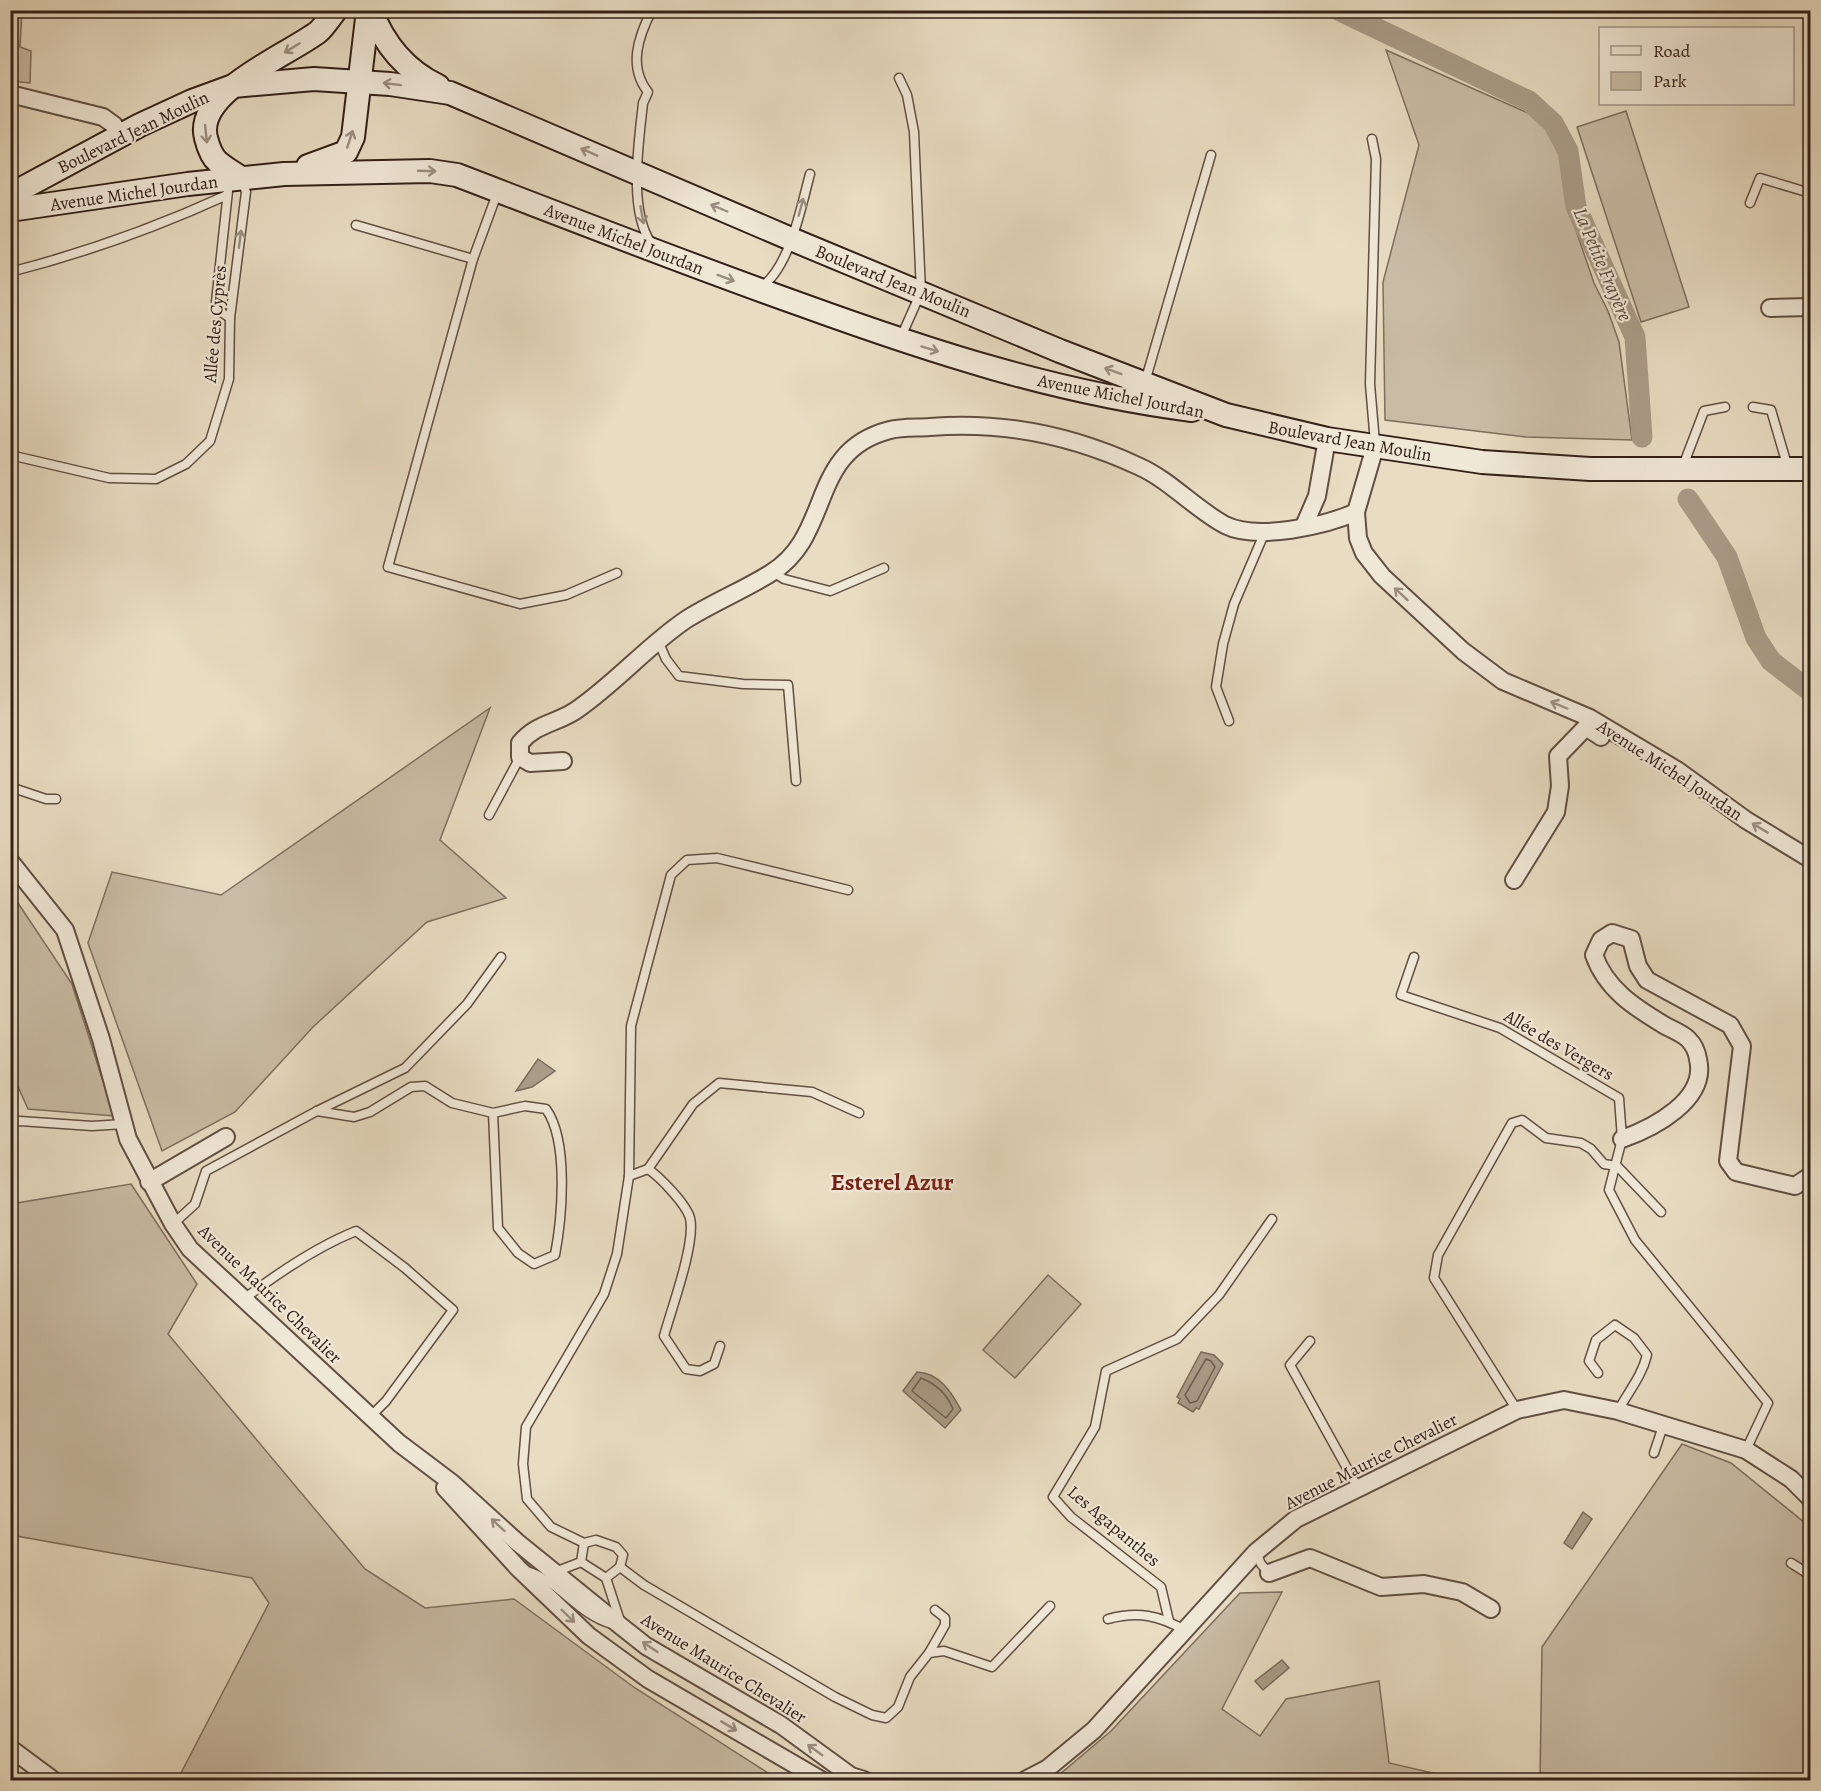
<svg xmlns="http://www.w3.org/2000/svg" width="1821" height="1791" viewBox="0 0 1821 1791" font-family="Alegreya,serif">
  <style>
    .green { fill: #c9bca5; stroke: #7e6e5e; stroke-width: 1.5 }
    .water { fill: #aa9c88; stroke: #7a6a5b; stroke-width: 1.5 }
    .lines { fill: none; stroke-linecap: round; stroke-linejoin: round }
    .shore { stroke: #6e5e50; stroke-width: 1.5 }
    .canal { stroke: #aa9c88; stroke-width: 21 }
    .lane-casing { stroke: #604f42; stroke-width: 11 }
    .street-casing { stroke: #604f42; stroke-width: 20 }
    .secondary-casing { stroke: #322018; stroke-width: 26 }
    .lane { stroke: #f0e8d7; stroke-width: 8 }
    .street { stroke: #f0e8d7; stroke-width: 16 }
    .secondary { stroke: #f0e8d7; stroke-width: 22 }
    .oneway { stroke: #9a8e81 }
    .labels { text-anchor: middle; stroke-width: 4.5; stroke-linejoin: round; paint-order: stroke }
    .street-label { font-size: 18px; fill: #322018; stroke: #f0e8d7 }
    .water-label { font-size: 20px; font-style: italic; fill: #5c4b3f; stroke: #f0e8d7 }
    .district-label { font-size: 24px; font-weight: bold; fill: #7a1f14; stroke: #f0e8d7 }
  </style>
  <rect width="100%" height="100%" fill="#e8dcc2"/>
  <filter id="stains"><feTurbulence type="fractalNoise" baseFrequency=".00333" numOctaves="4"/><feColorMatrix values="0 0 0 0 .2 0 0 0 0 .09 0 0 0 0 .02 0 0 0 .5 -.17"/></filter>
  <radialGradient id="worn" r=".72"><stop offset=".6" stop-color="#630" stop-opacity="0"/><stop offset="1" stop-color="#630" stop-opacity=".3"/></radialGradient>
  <g class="green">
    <polygon points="10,11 22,11 20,47 31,51 30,83 11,81"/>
    <polygon points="1386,50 1537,117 1553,131 1561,155 1569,210 1594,283 1608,311 1619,342 1632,440 1526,437 1385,420 1383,282 1419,145"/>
    <polygon points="1626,111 1689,307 1641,322 1577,127"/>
    <polygon points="490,708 440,840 506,898 427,922 313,1027 235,1112 162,1151 88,943 112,872 221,895"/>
    <polygon points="10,891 72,984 114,1116 28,1109 11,1071"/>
    <polygon points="131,1184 197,1284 168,1334 365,1569 425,1608 514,1599 635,1688 779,1780 195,1780 180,1775 269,1603 252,1578 11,1535 11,1204"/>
    <polygon points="1048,1275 1081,1304 1015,1378 983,1350"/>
    <polygon points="1682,1444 1731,1463 1810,1527 1810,1780 1540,1780 1542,1647"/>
    <polygon points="1282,1592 1222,1709 1260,1736 1286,1699 1379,1681 1389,1763 1463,1780 1053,1780 1111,1731 1240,1593"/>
  </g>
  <g class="water">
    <polygon points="538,1059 555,1071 532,1087 516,1091"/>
    <polygon points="1201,1352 1214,1355 1223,1364 1199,1409 1196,1408 1193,1412 1178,1403 1180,1399 1177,1397"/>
    <path d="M917 1372C939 1373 951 1391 961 1410L945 1428 903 1391Z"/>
    <polygon points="1583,1512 1592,1519 1572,1549 1564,1543"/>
    <polygon points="1282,1660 1289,1668 1263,1690 1255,1681"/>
  </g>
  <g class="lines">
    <g class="shore">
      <polygon points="1206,1359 1211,1361 1215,1367 1197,1401 1190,1403 1185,1395"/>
      <path d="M921 1378C936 1384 947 1394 953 1409L946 1418 912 1391Z"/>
    </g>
    <g class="canal">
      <polyline points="1338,10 1529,101 1553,123 1568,151 1576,207 1635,337 1642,437"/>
      <polyline points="1688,499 1727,557 1756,638 1771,661 1810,691"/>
    </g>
    <defs>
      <g id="lane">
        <polyline points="899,78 907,95 914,132 921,292 901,337"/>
        <polyline points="1372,139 1376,159 1370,384 1375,443"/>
        <polyline points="228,191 216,302 218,310 230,318"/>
        <polyline points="498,191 473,259 388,567 520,604 566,595 617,573"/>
        <polyline points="1750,203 1760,178 1810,193"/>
        <polyline points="356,225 473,259"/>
        <path d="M651 243C628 210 639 141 643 103L648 92C628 67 638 37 652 10"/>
        <path d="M10 272C85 253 157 227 227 195"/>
        <path d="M760 288C790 268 801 207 810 174"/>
        <polyline points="1145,382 1211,155"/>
        <polyline points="1753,407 1771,410 1788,468"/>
        <polyline points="10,455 109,478 156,479 186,464 210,441 229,379 230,318 246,192 242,181"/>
        <polyline points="1683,466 1704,411 1725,407"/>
        <polyline points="773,572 784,579 830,591 884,568"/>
        <polyline points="659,643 666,659 679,676 743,684 788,685 796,781"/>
        <polyline points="1229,721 1216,687 1223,644 1234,604 1264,534"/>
        <polyline points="10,787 46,799 56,799"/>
        <polyline points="489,815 520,757"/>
        <polyline points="1414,957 1401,995 1500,1028 1619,1098 1622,1139 1609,1190 1635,1240 1768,1403 1746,1450"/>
        <path d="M317 1111 354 1117 370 1112 411 1087 425 1086 452 1103 493 1113 525 1106 546 1109C569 1141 562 1218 555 1255L534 1264 518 1253 498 1228 493 1113"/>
        <polyline points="10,1123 20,1121 92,1126 124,1124"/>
        <path d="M648 1169C660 1177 686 1204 690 1218 696 1243 671 1310 664 1336L686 1369 700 1371 714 1364 720 1346"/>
        <polyline points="629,1176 648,1169 693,1104 719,1083 812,1092 859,1113"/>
        <polyline points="173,1224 195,1204 206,1171 317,1111 405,1068 467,1004 501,957"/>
        <path d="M244 1299C278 1273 316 1247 356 1231L405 1268 453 1310 386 1401 371 1416"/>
        <polyline points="1310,1341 1290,1365 1358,1488"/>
        <path d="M1598 1373 1589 1361 1596 1340 1615 1325 1634 1338 1647 1355C1642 1376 1628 1392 1618 1411"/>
        <polyline points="1517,1410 1434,1278 1438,1255 1512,1123 1522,1120 1546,1138 1581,1143 1591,1149 1604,1164 1617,1166 1661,1212"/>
        <polyline points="1654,1453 1663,1426"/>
        <polyline points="1256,1552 1261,1564 1269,1573"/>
        <polyline points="581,1562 606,1578 620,1621"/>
        <polyline points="1791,1563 1810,1575"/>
        <polyline points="620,1567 644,1585 835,1697 872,1715 886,1718 898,1707 910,1677 929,1653 944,1651 992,1667 1050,1606"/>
        <path d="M527 1571C560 1581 578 1615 612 1624"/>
        <polyline points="555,1572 581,1562 584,1543"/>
        <polyline points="606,1578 620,1567 623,1555 616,1547 596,1540 584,1543 551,1527 527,1499 523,1464 526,1427 604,1294 617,1254 629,1176 631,1026 671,875 687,860 717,858 848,890"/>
        <path d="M1108 1619C1138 1611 1159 1615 1186 1631"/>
        <polyline points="1169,1621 1161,1587 1071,1517 1053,1497 1095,1427 1106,1371 1177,1339 1219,1295 1272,1219"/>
        <polyline points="929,1653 945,1625 945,1618 935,1610"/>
      </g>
      <g id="street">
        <polyline points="10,94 103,117 114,125 120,135"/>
        <polyline points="1770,308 1810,307"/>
        <polyline points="1375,447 1356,512 1358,538 1364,553 1382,576 1463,651 1503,681 1590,718 1677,770 1746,820 1810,859"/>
        <polyline points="1304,526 1317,496 1327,439"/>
        <path d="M563 761 530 763 520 757V743C537 723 555 724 575 711 615 684 649 644 687 619 714 602 744 590 771 573 834 534 807 451 890 430 902 427 917 428 930 427 1003 421 1071 435 1138 466 1170 480 1195 509 1225 525 1257 541 1325 526 1356 512"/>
        <polyline points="10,861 65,930 101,1039 128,1139 173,1224 190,1249 399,1443 452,1483 517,1542 622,1627 646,1646 781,1725 851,1776 864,1780"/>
        <polyline points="1514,880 1556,812 1560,786 1558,756 1586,727 1601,737"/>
        <path d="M1622 1139C1653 1128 1708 1100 1698 1059 1697 1052 1693 1044 1688 1039 1682 1033 1671 1029 1664 1025 1634 1007 1606 989 1594 955L1601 940 1612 933 1631 939 1638 966 1647 980 1730 1025 1742 1046 1728 1161 1736 1172 1795 1186 1810 1176"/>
        <polyline points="149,1182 226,1137"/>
        <polyline points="445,1488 518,1568 589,1636 648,1679 821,1780"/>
        <polyline points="1269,1573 1310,1558 1381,1587 1424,1584 1462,1592 1491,1609"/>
        <polyline points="10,1748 53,1780"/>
        <polyline points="1025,1780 1048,1768 1094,1730 1256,1552 1296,1519 1517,1410 1564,1400 1618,1411 1746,1450 1791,1479 1810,1498"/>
      </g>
      <g id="secondary">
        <path d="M371 10C384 45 405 70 438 86"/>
        <polyline points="308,166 346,152 353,137 368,10"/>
        <path d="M241 178C234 173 225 168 218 162 211 156 208 146 206 138 194 92 288 55 318 32 325 26 330 17 336 10"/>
        <polyline points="10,195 140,125 192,101 233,86 314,79 390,84 450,93 791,239 1060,351 1226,415 1327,439 1482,462 1590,469 1810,469"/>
        <path d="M10 210 188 184 284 174 430 171 457 175C572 219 686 264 802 305 929 351 1057 393 1192 410"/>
      </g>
    </defs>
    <use href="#lane" class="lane-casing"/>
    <use href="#street" class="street-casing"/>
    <use href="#secondary" class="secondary-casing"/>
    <use href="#lane" class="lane"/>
    <use href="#street" class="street"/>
    <use href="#secondary" class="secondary"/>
  </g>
  <defs><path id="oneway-shaft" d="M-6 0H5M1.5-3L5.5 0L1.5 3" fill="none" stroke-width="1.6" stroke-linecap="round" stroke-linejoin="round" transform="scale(1.5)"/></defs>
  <g class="oneway">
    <use href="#oneway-shaft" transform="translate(292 48) rotate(148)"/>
    <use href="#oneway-shaft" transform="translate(392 84) rotate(-173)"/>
    <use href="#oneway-shaft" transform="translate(206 134) rotate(84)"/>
    <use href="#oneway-shaft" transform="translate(350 139) rotate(-72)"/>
    <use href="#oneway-shaft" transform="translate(589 152) rotate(-156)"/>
    <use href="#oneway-shaft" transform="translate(427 171) rotate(2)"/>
    <use href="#oneway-shaft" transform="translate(801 207) rotate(-75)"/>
    <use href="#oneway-shaft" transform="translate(719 208) rotate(-157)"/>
    <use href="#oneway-shaft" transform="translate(642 215) rotate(80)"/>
    <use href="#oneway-shaft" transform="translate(240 239) rotate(-83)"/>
    <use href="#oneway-shaft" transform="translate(726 278) rotate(20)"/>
    <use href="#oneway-shaft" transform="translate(930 349) rotate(17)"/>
    <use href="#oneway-shaft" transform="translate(1113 371) rotate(-160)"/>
    <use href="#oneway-shaft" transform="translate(1401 594) rotate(-137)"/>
    <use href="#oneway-shaft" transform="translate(1559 705) rotate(-157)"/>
    <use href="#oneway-shaft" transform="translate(1760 828) rotate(-149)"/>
    <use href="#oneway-shaft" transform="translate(498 1525) rotate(-138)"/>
    <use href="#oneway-shaft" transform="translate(568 1616) rotate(44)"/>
    <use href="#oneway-shaft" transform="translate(650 1647) rotate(-146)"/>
    <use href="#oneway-shaft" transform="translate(729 1726) rotate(31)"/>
    <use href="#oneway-shaft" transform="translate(815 1750) rotate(-144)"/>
  </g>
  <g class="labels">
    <g class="street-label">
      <text transform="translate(133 132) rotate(-26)" y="6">Boulevard Jean Moulin</text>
      <text transform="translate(134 193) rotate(-8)" y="6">Avenue Michel Jourdan</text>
      <text transform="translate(624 239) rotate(21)" y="6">Avenue Michel Jourdan</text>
      <text transform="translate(893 281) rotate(22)" y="6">Boulevard Jean Moulin</text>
      <text transform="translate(215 324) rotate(-85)" y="6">Allée des Cyprès</text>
      <text transform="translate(1121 396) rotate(11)" y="6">Avenue Michel Jourdan</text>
      <text transform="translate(1350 441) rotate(10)" y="6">Boulevard Jean Moulin</text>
      <text transform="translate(1670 770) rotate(33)" y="6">Avenue Michel Jourdan</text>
      <text transform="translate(1559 1045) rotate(30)" y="6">Allée des Vergers</text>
      <text transform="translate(270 1294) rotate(44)" y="6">Avenue Maurice Chevalier</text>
      <text transform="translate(1371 1461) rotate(-27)" y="6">Avenue Maurice Chevalier</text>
      <text transform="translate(1114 1526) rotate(40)" y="6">Les Agapanthes</text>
      <text transform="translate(724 1668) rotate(32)" y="6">Avenue Maurice Chevalier</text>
    </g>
    <g class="water-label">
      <text transform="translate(1603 264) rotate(67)" y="7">La Petite Frayère</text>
    </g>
    <g class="district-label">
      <text x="892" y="1190">Esterel Azur</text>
    </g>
  </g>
  <rect width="1821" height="1791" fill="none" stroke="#e8dcc2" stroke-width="36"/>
  <rect x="12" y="12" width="1797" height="1767" fill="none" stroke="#322018" stroke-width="3"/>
  <rect x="18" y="18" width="1785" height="1755" fill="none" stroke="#322018" stroke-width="1.5"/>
  <rect x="1599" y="27" width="195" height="78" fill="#f0e8d7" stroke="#a4988b" stroke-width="1.5"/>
  <rect x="1611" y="46" width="30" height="9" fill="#f0e8d7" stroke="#a4988b" stroke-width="1.5"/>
  <text x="1653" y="57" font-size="18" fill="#322018">Road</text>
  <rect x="1611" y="72" width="30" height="18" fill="#c9bca5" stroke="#a4988b" stroke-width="1.5"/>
  <text x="1653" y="87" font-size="18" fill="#322018">Park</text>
  <rect width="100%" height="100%" filter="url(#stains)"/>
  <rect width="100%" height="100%" fill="url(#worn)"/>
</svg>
